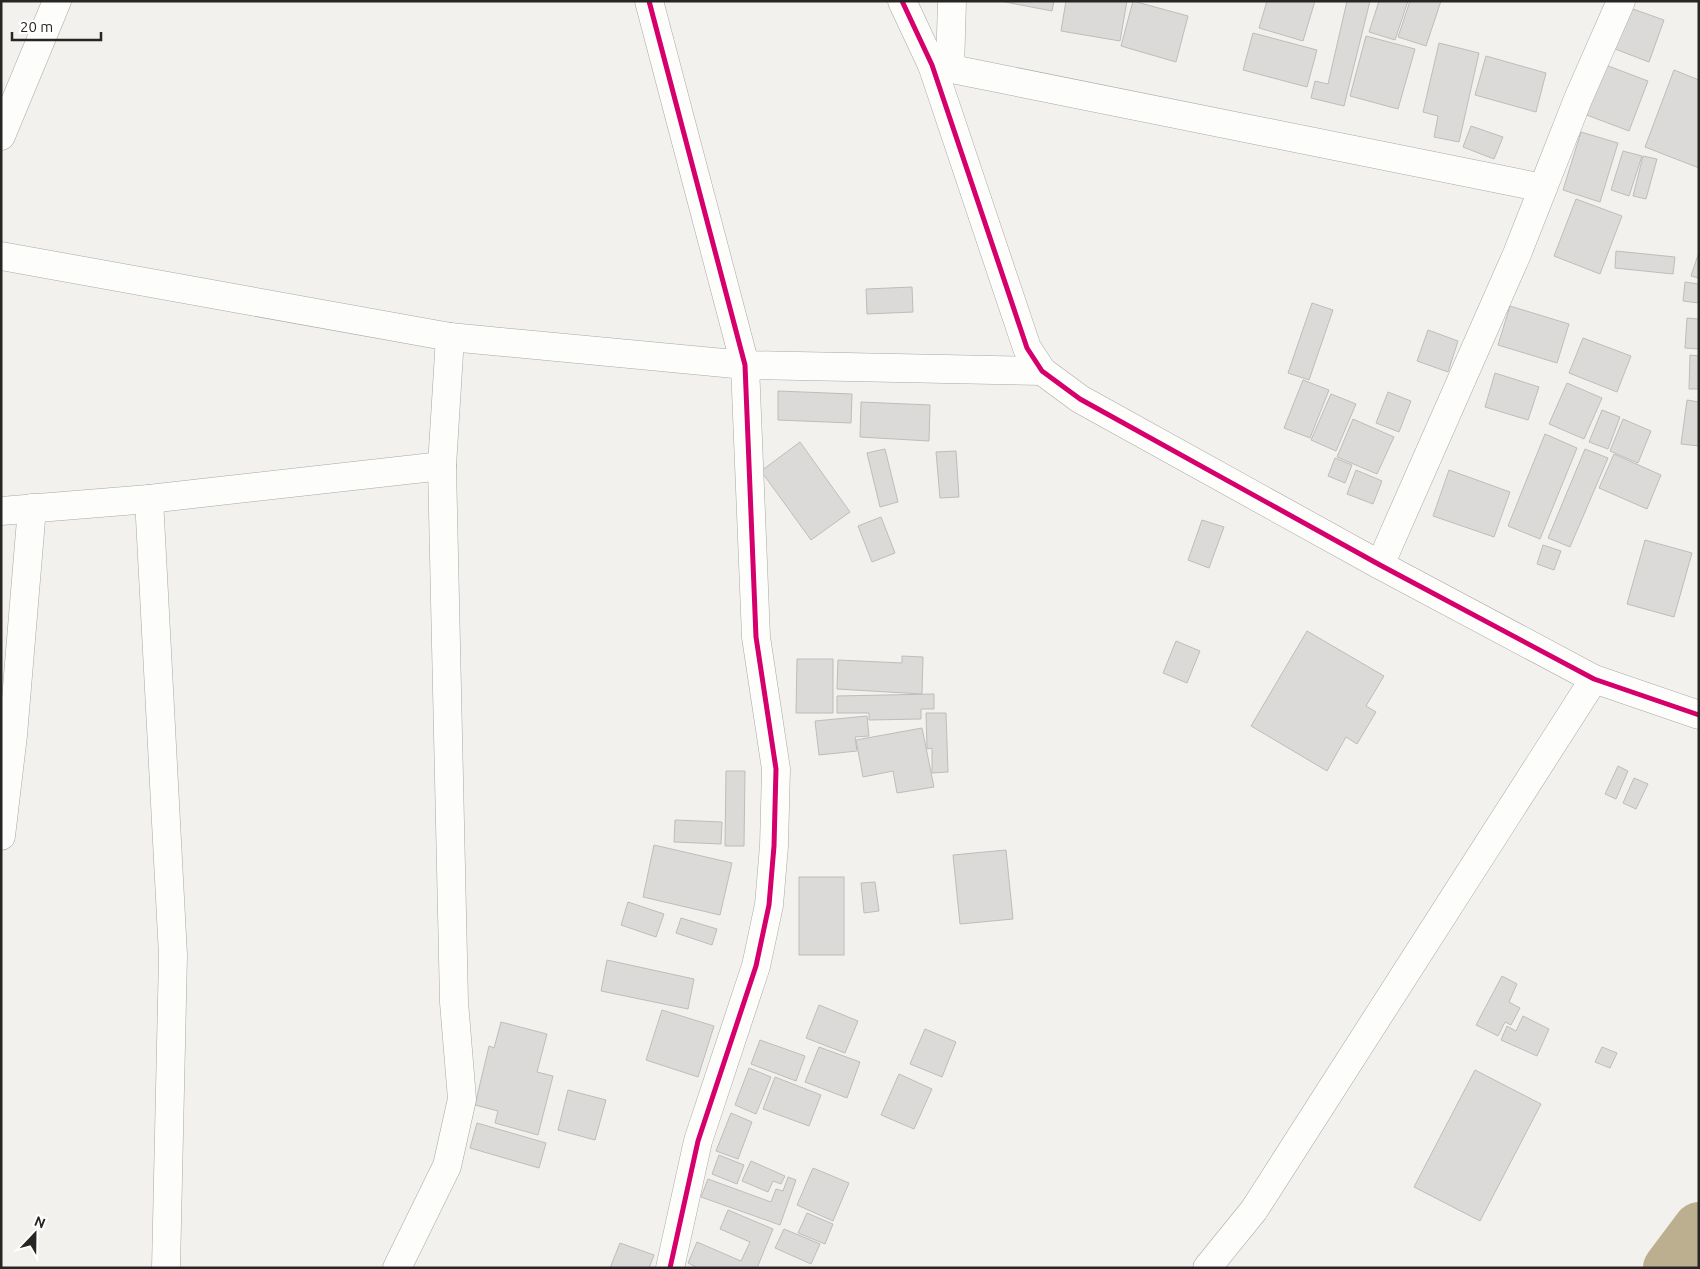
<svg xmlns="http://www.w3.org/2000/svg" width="1700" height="1269" viewBox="0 0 1700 1269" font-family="Ubuntu,sans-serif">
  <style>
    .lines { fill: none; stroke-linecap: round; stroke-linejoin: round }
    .river { stroke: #bbaf90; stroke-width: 52 }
    .building { fill: #dbdad8; stroke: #bebdba }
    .street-casing { stroke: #a8a8a5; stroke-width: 29 }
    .secondary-casing { stroke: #a8a8a5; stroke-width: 29 }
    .street { stroke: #fdfdfc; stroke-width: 28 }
    .secondary { stroke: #fdfdfc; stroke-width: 28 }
    .cycleway-casing { stroke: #fff; stroke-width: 8 }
    .cycleway { stroke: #d6006c; stroke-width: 5 }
  </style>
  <rect width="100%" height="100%" fill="#f2f1ed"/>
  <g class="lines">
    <polyline class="river" points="1669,1268 1699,1228"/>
  </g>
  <g class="building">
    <polygon points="1000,1 1054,1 1052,11"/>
    <polygon points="1066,1 1127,1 1120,41 1061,31"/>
    <polygon points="1133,1 1188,16 1176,62 1121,46"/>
    <polygon points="1267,1 1315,1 1303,41 1259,28"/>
    <polygon points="1347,1 1370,1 1344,106 1311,98 1315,81 1328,84"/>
    <polygon points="1379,1 1408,1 1395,40 1369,32"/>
    <polygon points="1410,1 1441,1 1426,46 1398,37"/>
    <polygon points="1630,8 1664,20 1649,62 1615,49"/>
    <polygon points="1253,33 1317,50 1307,87 1243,70"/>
    <polygon points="1366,36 1415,49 1398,109 1350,96"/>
    <polygon points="1439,43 1479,53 1459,142 1434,137 1438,116 1423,112"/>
    <polygon points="1486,56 1546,73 1536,112 1475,95"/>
    <polygon points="1603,64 1648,81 1629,131 1584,114"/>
    <polygon points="1674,70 1699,80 1699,168 1645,147"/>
    <polygon points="1471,126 1503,137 1494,159 1463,147"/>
    <polygon points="1581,132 1618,143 1600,202 1563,190"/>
    <polygon points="1623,151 1642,156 1629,196 1611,190"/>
    <polygon points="1643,156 1657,159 1646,199 1633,196"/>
    <polygon points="1576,199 1622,216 1600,274 1554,256"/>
    <polygon points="1616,251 1675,257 1673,274 1615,268"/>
    <polygon points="1699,252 1699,278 1691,276"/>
    <polygon points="1685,282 1699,284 1699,303 1683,301"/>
    <polygon points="912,287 913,312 867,314 866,289"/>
    <polygon points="1312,303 1333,310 1309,380 1288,373"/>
    <polygon points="1510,306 1569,324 1557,363 1498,345"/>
    <polygon points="1687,318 1699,319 1699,349 1685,348"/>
    <polygon points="1428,330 1458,341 1448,372 1417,361"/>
    <polygon points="1583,338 1631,356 1617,392 1569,373"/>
    <polygon points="1690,355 1699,356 1699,389 1689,389"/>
    <polygon points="1495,373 1539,387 1528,420 1485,407"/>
    <polygon points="1303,380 1329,390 1310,438 1284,428"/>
    <polygon points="1567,383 1602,398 1584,439 1549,424"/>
    <polygon points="778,391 852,394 851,423 778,420"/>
    <polygon points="1388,392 1411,401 1399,432 1376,423"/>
    <polygon points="1331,394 1356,404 1336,451 1311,440"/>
    <polygon points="1687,400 1699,402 1699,446 1681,444"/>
    <polygon points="861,402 930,405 929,441 860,437"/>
    <polygon points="1602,410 1620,417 1608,449 1589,442"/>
    <polygon points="1353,419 1394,437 1377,474 1337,457"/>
    <polygon points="1623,419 1651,431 1638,463 1610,451"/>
    <polygon points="1545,434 1577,448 1540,539 1508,526"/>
    <polygon points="800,442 850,512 811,540 761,471"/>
    <polygon points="885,449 898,502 880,507 867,453"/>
    <polygon points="1585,449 1608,458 1570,547 1548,538"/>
    <polygon points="956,451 959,497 940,498 936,452"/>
    <polygon points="1614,454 1661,475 1647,509 1599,488"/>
    <polygon points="1335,458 1352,465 1345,483 1328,476"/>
    <polygon points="1356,470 1382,481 1373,504 1347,494"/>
    <polygon points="1449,470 1510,492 1494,537 1433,516"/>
    <polygon points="881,517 895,553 872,562 858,526"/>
    <polygon points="1202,520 1224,527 1209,568 1188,560"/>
    <polygon points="1645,540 1692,553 1674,617 1627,604"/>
    <polygon points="1543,545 1561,551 1554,570 1537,564"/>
    <polygon points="1307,631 1384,676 1366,706 1376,712 1357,744 1346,737 1327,771 1251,726"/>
    <polygon points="1176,641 1200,651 1187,683 1163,673"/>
    <polygon points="902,656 923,657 922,694 837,689 838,660 902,663"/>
    <polygon points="797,659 833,659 833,713 796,713"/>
    <polygon points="934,694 934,709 921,709 921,719 869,720 869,713 837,713 837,696"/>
    <polygon points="926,713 946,713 948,772 932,773 932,748 927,749"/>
    <polygon points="867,716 869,736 855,737 857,751 819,755 815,721"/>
    <polygon points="922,728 934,787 897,793 893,771 863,777 856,740"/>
    <polygon points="1618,766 1628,771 1616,799 1605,794"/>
    <polygon points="726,771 745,771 744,846 725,846"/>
    <polygon points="1634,778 1648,784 1636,809 1623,803"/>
    <polygon points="675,820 722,822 721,844 674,842"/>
    <polygon points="654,845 732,863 720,915 643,897"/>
    <polygon points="1006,850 1013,919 960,924 953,855"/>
    <rect x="799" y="877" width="45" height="78"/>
    <polygon points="875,882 879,911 864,913 861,883"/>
    <polygon points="628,902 664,914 656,937 621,925"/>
    <polygon points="681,918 717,929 712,945 676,933"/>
    <polygon points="607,960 694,979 688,1009 601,991"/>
    <polygon points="1502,976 1517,984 1509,1002 1520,1008 1511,1025 1505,1022 1498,1036 1476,1025"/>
    <polygon points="819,1005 858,1021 845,1053 806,1038"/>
    <polygon points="662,1010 714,1026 698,1077 646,1060"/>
    <polygon points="1523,1016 1549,1029 1537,1056 1501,1040 1507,1026 1516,1031"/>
    <polygon points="501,1022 547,1034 537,1072 553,1076 538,1135 495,1123 498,1111 475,1105 489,1046 494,1048"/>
    <polygon points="925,1029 956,1042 942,1077 910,1064"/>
    <polygon points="760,1040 805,1056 796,1081 751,1064"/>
    <polygon points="819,1047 860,1062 847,1098 805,1082"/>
    <polygon points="1602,1047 1617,1053 1610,1068 1595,1062"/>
    <polygon points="749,1068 771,1077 756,1114 735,1105"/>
    <polygon points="1475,1070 1541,1104 1480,1221 1414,1187"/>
    <polygon points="899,1074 932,1089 914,1129 881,1115"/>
    <polygon points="775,1077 821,1095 809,1126 763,1109"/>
    <polygon points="568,1090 606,1100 595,1140 558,1130"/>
    <polygon points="731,1113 752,1122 738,1159 716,1151"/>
    <polygon points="477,1123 546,1143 539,1168 470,1148"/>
    <polygon points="719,1155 744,1165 737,1184 712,1174"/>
    <polygon points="751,1161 785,1176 781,1184 773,1181 768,1192 742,1181"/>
    <polygon points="813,1168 849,1183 833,1221 797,1205"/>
    <polygon points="788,1177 796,1180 780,1225 701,1197 708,1179 771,1202 776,1189 783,1191"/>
    <polygon points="728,1210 773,1229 757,1268 698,1268 688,1263 697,1242 741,1261 750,1242 720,1229"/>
    <polygon points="807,1213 833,1224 825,1244 798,1233"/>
    <polygon points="784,1229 820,1244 811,1264 775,1248"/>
    <polygon points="620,1243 654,1255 649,1268 610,1268"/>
  </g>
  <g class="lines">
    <defs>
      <g id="street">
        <polyline points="649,1 745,365 756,637 776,769 774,846 769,905 756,966 698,1141 670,1268"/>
        <polyline points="932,65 1543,188"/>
        <polyline points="950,68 952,1"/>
        <polyline points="1,136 57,1"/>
        <polyline points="149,499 173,955 166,1268"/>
        <polyline points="1,511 149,499 442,466"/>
        <polyline points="1380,565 1517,254 1578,99 1621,1"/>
        <polyline points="1,836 13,735 32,508"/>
        <polyline points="397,1268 447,1166 462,1099 454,1002 442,466 450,337"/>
        <polyline points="1207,1268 1254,1210 1594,679"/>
      </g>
      <g id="secondary">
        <polyline points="902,1 932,65 1027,348 1042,371 1080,399 1380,565 1594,679 1699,715"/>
        <polyline points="1,256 450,337 745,365 1042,371"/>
      </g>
    </defs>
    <use href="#street" class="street-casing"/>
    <use href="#secondary" class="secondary-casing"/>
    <use href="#street" class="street"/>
    <use href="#secondary" class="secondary"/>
    <defs>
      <g id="cycleway">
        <polyline points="649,1 745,365 756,637 776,769 774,846 769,905 756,966 698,1141 670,1268"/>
        <polyline points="902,1 932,65 1027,348 1042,371 1080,399 1380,565 1594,679 1699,715"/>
      </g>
    </defs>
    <use href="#cycleway" class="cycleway-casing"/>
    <use href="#cycleway" class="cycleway"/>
  </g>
  <rect width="1700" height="1269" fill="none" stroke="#272624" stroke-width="5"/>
  <g transform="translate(35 1234) rotate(22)" stroke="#ffffff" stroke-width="4" paint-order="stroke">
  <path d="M0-4L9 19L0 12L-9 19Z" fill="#272624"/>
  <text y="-8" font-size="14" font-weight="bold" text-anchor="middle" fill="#272624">N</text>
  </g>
  <path d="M12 32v8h89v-8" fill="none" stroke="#272624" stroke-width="2.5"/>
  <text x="20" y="32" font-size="15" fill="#272624" stroke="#ffffff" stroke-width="4" paint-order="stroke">20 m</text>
</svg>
